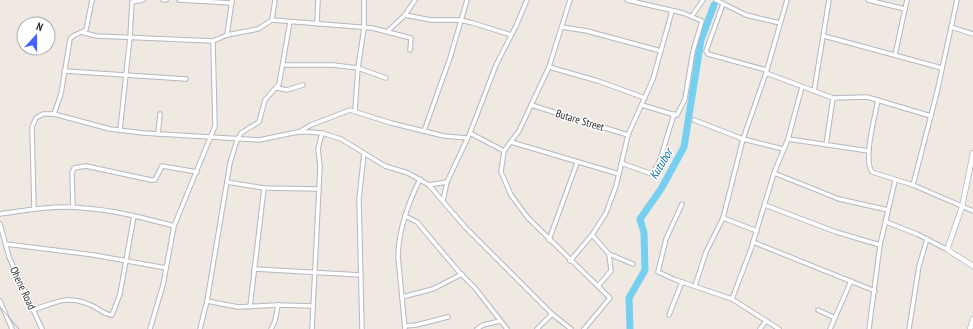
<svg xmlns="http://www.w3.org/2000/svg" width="973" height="329" viewBox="0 0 973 329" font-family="'PT Sans Narrow',sans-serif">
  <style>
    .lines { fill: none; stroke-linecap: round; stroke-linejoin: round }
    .river { stroke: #75cff0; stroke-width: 7 }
    .street-casing { stroke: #b4b7c1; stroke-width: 5.5 }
    .secondary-casing { stroke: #b4b7c1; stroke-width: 6 }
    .street { stroke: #fff; stroke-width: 3.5 }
    .secondary { stroke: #fff; stroke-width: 4.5 }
    .rail { stroke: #a3a6b8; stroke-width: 1 }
    .labels { text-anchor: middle; stroke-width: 3; stroke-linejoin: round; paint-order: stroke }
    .street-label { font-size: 11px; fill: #2e2e2e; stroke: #fff }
    .water-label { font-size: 12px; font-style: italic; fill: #0d6fa3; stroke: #fff }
  </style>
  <rect width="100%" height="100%" fill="#efe9e1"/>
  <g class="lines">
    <polyline class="river" points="630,329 629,298 645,270 644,233 640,219 661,189 684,147 701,40 714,5"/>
    <defs>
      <g id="street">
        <polyline points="163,0 166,0"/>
        <polyline points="179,0 232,3"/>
        <polyline points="570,0 549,67 519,131 504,151 501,172 511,195 528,218 610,298 584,329"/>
        <polyline points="627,0 683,13 702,21 693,51 685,99 677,115"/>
        <polyline points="716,0 746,15 780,23"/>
        <polyline points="868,0 905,9 895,55"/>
        <polyline points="723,4 706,51 708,54 766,70"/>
        <polyline points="905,9 907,0"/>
        <polyline points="405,15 431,20 460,20 473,23 511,35"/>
        <polyline points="692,16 703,0"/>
        <polyline points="272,20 275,0"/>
        <polyline points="317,24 318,0"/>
        <polyline points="562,27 587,31 661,51"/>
        <polyline points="951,27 973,34"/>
        <polyline points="388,31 405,15 415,0"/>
        <polyline points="84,33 97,36 213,41 227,35 258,29 272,20 372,28 411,38 410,50"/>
        <polyline points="227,35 232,0"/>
        <polyline points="824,36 942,68"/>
        <polyline points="284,65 333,65 358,68 386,78"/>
        <polyline points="549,67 598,81 645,98"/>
        <polyline points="64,71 186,79"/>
        <polyline points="766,73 833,98 867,97 931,116"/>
        <polyline points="277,88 287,90 303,85"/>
        <polyline points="814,91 829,0"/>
        <path d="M878 100C875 116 863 159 872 172L913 185 973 211"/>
        <polyline points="531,105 628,135"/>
        <polyline points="642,105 675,115"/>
        <polyline points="355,111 358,68 364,28 364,0"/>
        <polyline points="54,114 61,94 70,39 73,36 86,30 92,0"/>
        <polyline points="694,120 743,139 783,149"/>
        <polyline points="120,130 130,37 132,2 143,0"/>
        <polyline points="424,131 450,58 467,0"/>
        <polyline points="299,132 311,125 350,110 391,123 444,136 467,138"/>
        <polyline points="470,133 504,151"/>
        <polyline points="158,134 160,114"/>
        <polyline points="788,139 869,151"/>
        <polyline points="511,142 619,174"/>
        <polyline points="826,145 833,98"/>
        <polyline points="621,163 652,174 660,160 674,114"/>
        <polyline points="774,173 839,199 888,210"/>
        <polyline points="227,182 264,188 319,189"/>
        <polyline points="429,185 447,182"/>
        <polyline points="913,185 937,92 957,0"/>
        <polyline points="443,201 447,182 470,133 496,65 516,26 527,0"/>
        <polyline points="682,204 666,239 658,272 676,280 732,299 779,329"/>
        <polyline points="765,205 836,232 880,245"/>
        <polyline points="73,207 72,173 74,168 86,166 151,180 155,180 162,166 197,172"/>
        <polyline points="34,209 32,127 36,118 43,114 54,114 110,129 143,133 259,140 298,132 309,132 322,133 341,139 385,166 408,173 429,185 465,227 552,314 571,329"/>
        <path d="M0 214C27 210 56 205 83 208 114 210 144 218 174 226"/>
        <polyline points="405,216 417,222 459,272 475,288 507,329"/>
        <polyline points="723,218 757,231"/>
        <polyline points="886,222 917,234 948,250"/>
        <polyline points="0,224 9,257 42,329"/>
        <polyline points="592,235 609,254 633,264"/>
        <polyline points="549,240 577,163"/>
        <polyline points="753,242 875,291"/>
        <polyline points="6,244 94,255 166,268"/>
        <polyline points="570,261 592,235 606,213 616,186 628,135 653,79 672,11"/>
        <polyline points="254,269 361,275"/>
        <polyline points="598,286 611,271 609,254"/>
        <polyline points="695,286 706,252 723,218 743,139 766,73 787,0"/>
        <polyline points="402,297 433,289 462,274"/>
        <polyline points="732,299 751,249 774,173 788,139 802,87"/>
        <polyline points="0,301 12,329"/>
        <polyline points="207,301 238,307 278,305 313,306"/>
        <polyline points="250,307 264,188"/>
        <path d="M33 310C57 302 68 294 93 306 99 309 105 315 112 315L120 294 134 216"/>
        <polyline points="818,310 835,318"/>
        <polyline points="669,315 682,282"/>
        <polyline points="405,326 416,325 448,317"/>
        <polyline points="150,329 163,285 174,226 215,126 213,41"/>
        <polyline points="200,329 207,301 230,163 237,140 241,133 259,122 265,100 279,84 290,22"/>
        <polyline points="271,329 275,321 278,305"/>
        <polyline points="312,329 320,166 318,149 322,133"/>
        <polyline points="362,329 359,199 364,153"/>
        <path d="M405 329 398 256C399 228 408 204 420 179"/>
        <polyline points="477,329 483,325 500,321"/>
        <polyline points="537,329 552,314"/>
        <polyline points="760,329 766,321"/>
        <polyline points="830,329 851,281"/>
        <polyline points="869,329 880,245 895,181"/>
        <polyline points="909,329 919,266 927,239"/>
      </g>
      <g id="secondary">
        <polyline points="973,153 962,207 948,247 948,250 973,266"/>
        <polyline points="970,329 973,319"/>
      </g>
    </defs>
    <use href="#street" class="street-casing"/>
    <use href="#secondary" class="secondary-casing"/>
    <use href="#street" class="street"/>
    <use href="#secondary" class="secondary"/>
    <polyline class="rail" points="0,307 19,329"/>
  </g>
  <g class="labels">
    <g class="street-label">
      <text transform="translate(580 120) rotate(17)" y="4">Butare Street</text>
      <text transform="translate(23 288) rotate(65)" y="4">Ohene Road</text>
    </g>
    <g class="water-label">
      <text transform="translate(661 164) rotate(-59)" y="4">Kutubor</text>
    </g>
  </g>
  <g transform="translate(36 36) rotate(21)"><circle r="19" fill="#ffffff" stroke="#ababab"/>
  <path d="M0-3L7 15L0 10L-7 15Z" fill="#4264fb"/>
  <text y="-6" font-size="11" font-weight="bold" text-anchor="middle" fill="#2e2e2e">N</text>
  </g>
</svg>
